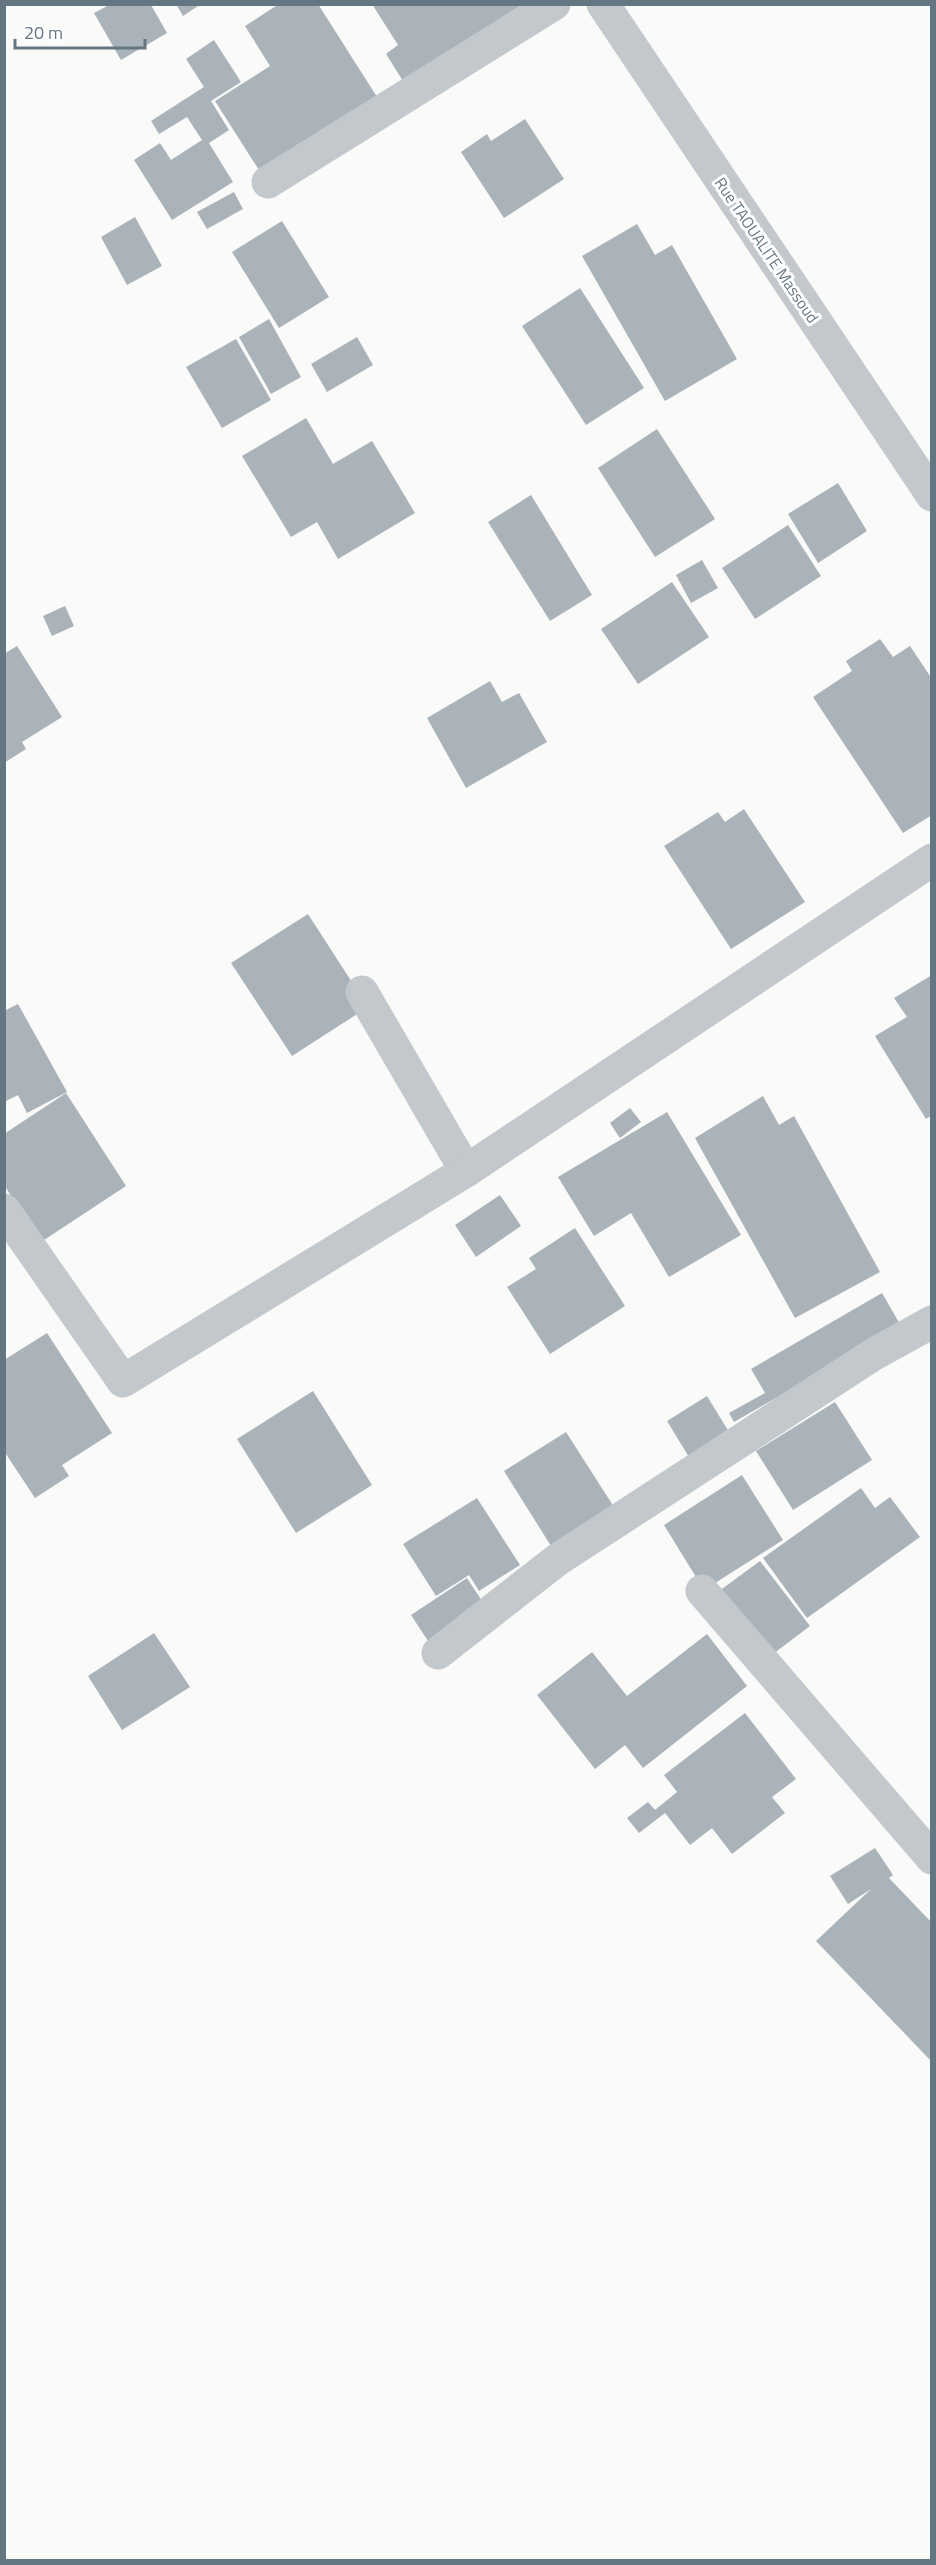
<svg xmlns="http://www.w3.org/2000/svg" width="936" height="2565" viewBox="0 0 936 2565" font-family="'Titillium Web',sans-serif">
  <style>
    .building { fill: #aab3b9 }
    .lines { fill: none; stroke-linecap: round; stroke-linejoin: round }
    .street { stroke: #c3c8cc; stroke-width: 33 }
    .labels { text-anchor: middle; stroke-width: 6; stroke-linejoin: round; paint-order: stroke }
    .street-label { font-size: 16px; fill: #657683; stroke: #fff }
  </style>
  <rect width="100%" height="100%" fill="#fafaf8"/>
  <g class="building">
    <polygon points="176,4 201,4 183,16"/>
    <polygon points="279,4 318,4 377,97 264,178 215,101 270,66 245,26"/>
    <polygon points="372,4 523,4 403,81 386,54 398,45"/>
    <polygon points="109,5 151,5 167,33 121,60 94,13"/>
    <polygon points="214,40 241,82 211,101 229,130 209,143 233,182 172,220 134,160 160,143 171,160 202,140 187,117 159,134 151,121 204,87 186,59"/>
    <polygon points="525,119 564,179 504,218 461,152 487,134 491,141"/>
    <polygon points="234,192 243,209 207,229 197,212"/>
    <polygon points="135,217 162,266 127,285 101,237"/>
    <polygon points="282,221 329,297 279,328 232,252"/>
    <polygon points="637,224 655,255 672,245 737,359 665,401 582,256"/>
    <polygon points="580,288 644,388 586,425 522,326"/>
    <polygon points="269,319 301,377 271,394 239,337"/>
    <polygon points="357,337 373,365 327,392 311,364"/>
    <polygon points="236,339 271,400 222,428 186,367"/>
    <polygon points="306,418 333,464 372,441 415,513 338,559 317,522 291,537 242,456"/>
    <polygon points="657,429 715,519 655,557 598,468"/>
    <polygon points="838,483 867,531 818,563 788,514"/>
    <polygon points="531,495 592,595 550,621 488,522"/>
    <polygon points="788,525 821,576 755,619 722,568"/>
    <polygon points="702,560 718,588 691,603 676,575"/>
    <polygon points="672,582 709,637 638,684 601,629"/>
    <polygon points="65,606 74,626 52,636 43,616"/>
    <polygon points="880,639 893,657 910,646 932,679 932,815 903,833 813,697 852,671 846,661"/>
    <polygon points="17,646 62,717 22,742 26,749 4,763 4,654"/>
    <polygon points="490,681 502,702 519,693 547,742 466,788 427,718"/>
    <polygon points="744,809 805,902 731,949 664,846 718,812 725,822"/>
    <polygon points="308,914 368,1007 292,1056 231,963"/>
    <polygon points="932,975 932,1115 926,1119 875,1036 907,1017 894,998"/>
    <polygon points="18,1004 67,1092 27,1113 18,1095 4,1102 4,1011"/>
    <polygon points="66,1093 126,1186 41,1242 4,1185 4,1134"/>
    <polygon points="763,1096 779,1125 794,1116 880,1272 795,1318 695,1138"/>
    <polygon points="630,1108 641,1122 620,1138 610,1123"/>
    <polygon points="667,1112 741,1235 669,1277 631,1213 594,1236 558,1177"/>
    <polygon points="500,1195 521,1226 476,1257 455,1225"/>
    <polygon points="575,1228 625,1306 550,1354 507,1287 536,1269 529,1258"/>
    <polygon points="882,1293 901,1326 734,1422 729,1413 765,1393 751,1369"/>
    <polygon points="47,1333 112,1433 62,1465 69,1476 35,1498 4,1451 4,1360"/>
    <polygon points="313,1391 372,1485 296,1533 237,1439"/>
    <polygon points="707,1396 732,1437 692,1462 667,1421"/>
    <polygon points="835,1402 872,1460 793,1510 756,1451"/>
    <polygon points="566,1432 614,1507 551,1546 504,1471"/>
    <polygon points="742,1475 783,1540 704,1590 664,1525"/>
    <polygon points="861,1488 875,1508 890,1497 920,1537 807,1618 763,1558"/>
    <polygon points="477,1498 520,1565 479,1591 469,1575 436,1596 403,1544"/>
    <polygon points="760,1561 810,1626 765,1660 715,1594"/>
    <polygon points="467,1578 486,1607 430,1644 411,1615"/>
    <polygon points="154,1633 190,1687 122,1730 88,1676"/>
    <polygon points="707,1634 747,1686 643,1768 625,1745 595,1769 537,1695 592,1652 627,1696"/>
    <polygon points="745,1713 796,1779 772,1797 785,1813 732,1854 712,1828 690,1845 665,1813 639,1833 627,1818 648,1802 655,1810 677,1792 664,1775"/>
    <polygon points="875,1848 893,1875 889,1878 932,1923 932,2062 816,1941 871,1889 848,1904 830,1876"/>
  </g>
  <g class="lines">
    <g class="street">
      <polyline points="603,4 932,495"/>
      <polyline points="268,182 554,4"/>
      <polyline points="362,992 466,1171"/>
      <polyline points="4,1210 123,1381 466,1171 932,860"/>
      <polyline points="702,1591 932,1858"/>
      <polyline points="438,1653 557,1560 874,1354 932,1322"/>
    </g>
  </g>
  <g class="labels">
    <g class="street-label">
      <text transform="translate(767 250) rotate(56)" y="6">Rue TAOUALITE Massoud</text>
    </g>
  </g>
  <rect width="936" height="2565" fill="none" stroke="#657683" stroke-width="12"/>
  <path d="M15 39v9h130v-9" fill="none" stroke="#657683" stroke-width="3"/>
  <text x="24" y="39" font-size="18" fill="#657683" stroke="#ffffff" stroke-width="4.5" paint-order="stroke">20 m</text>
</svg>
